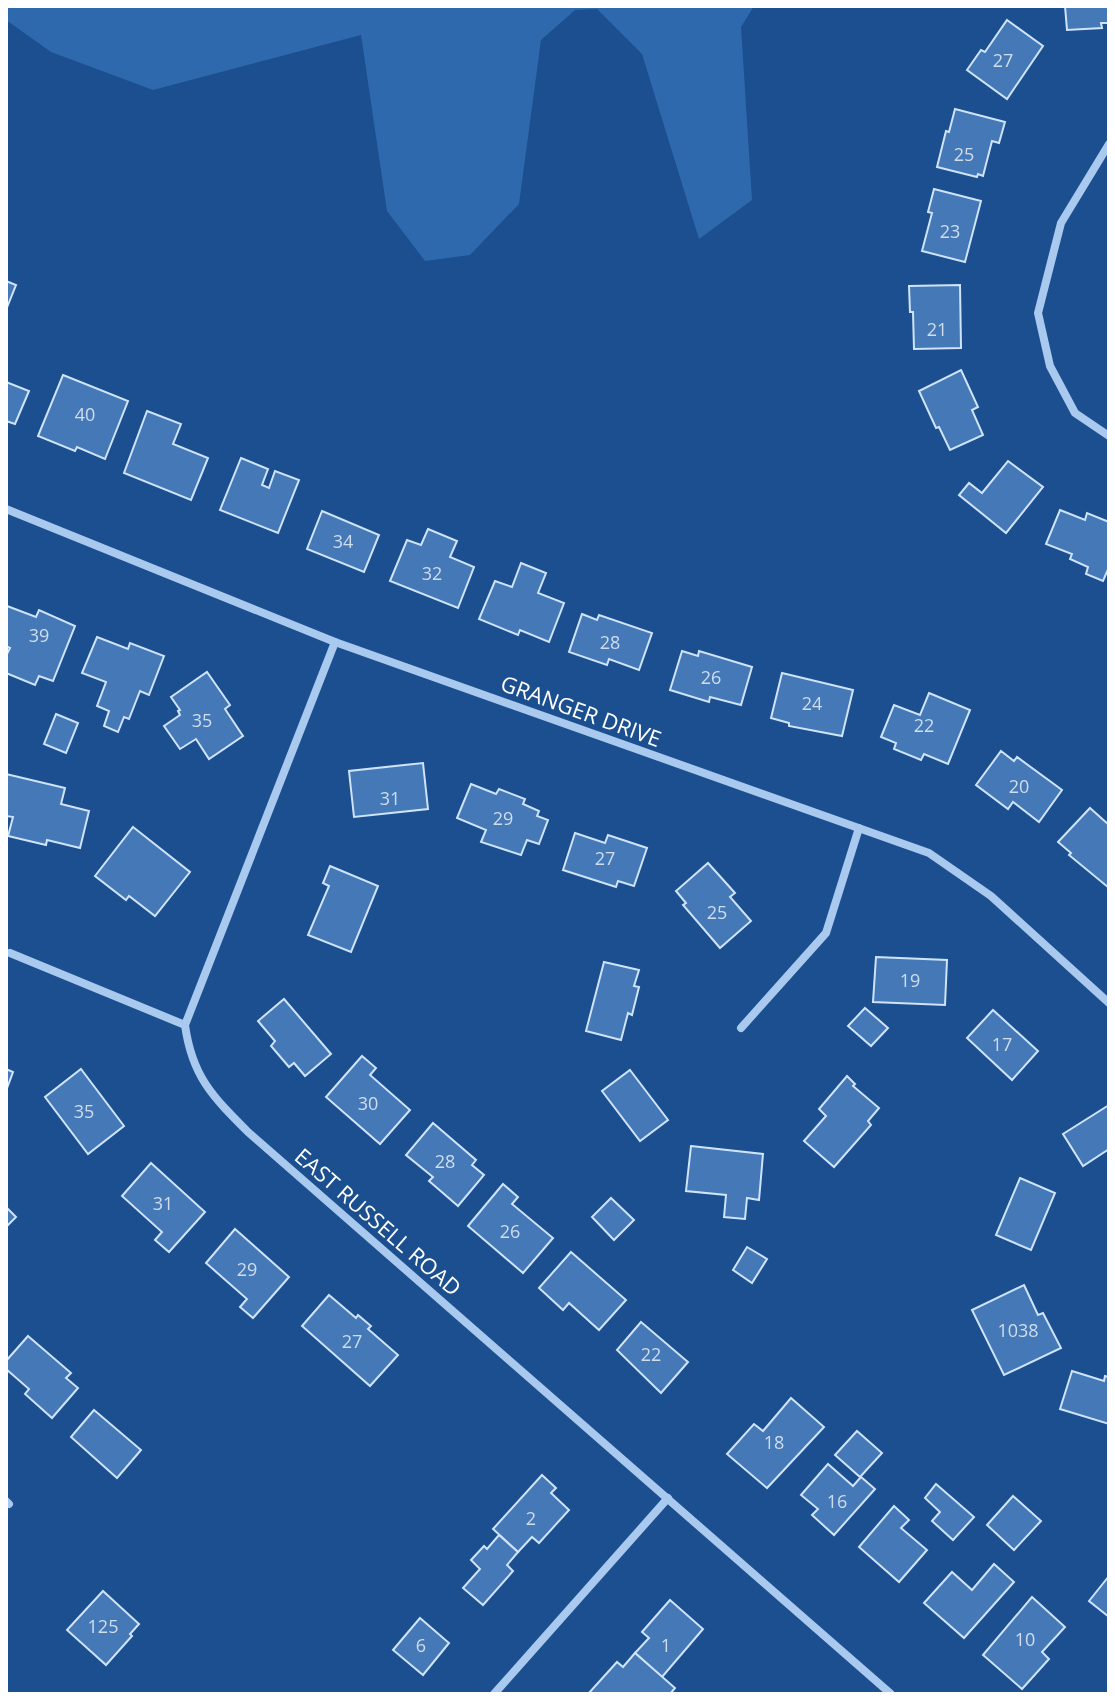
<svg xmlns="http://www.w3.org/2000/svg" width="1115" height="1700" viewBox="0 0 1115 1700" font-family="'Open Sans',sans-serif">
  <style>
    .green { fill: #2e69ad }
    .building { fill: #4478b7; stroke: #cfe3fa; stroke-width: 2 }
    .lines { fill: none; stroke-linecap: round; stroke-linejoin: round }
    .minor { stroke: #a9c9ee; stroke-width: 8 }
    .labels { text-anchor: middle; stroke-width: 6; stroke-linejoin: round; paint-order: stroke }
    .number-label { font-size: 18px; fill: #d0dded }
    .street-label { font-size: 22px; fill: #fff; stroke: #1b4f8f }
  </style>
  <rect width="100%" height="100%" fill="#1b4f8f"/>
  <polygon class="green" points="6,6 754,6 741,27 752,200 699,239 642,54 597,9 575,10 541,40 519,204 470,255 425,261 387,211 361,35 153,90 51,52 6,20"/>
  <g class="building">
    <polygon points="1065,6 1109,6 1109,23 1101,23 1102,28 1067,30"/>
    <polygon points="1007,20 1043,46 1007,99 967,70 981,50 985,52"/>
    <polygon points="955,109 1005,122 999,143 992,141 983,176 978,174 977,177 937,167 946,131 949,132"/>
    <polygon points="934,189 981,201 965,262 922,251 932,213 928,212"/>
    <polygon points="6,281 16,285 6,310"/>
    <polygon points="960,285 961,348 914,349 913,312 910,312 909,286"/>
    <polygon points="961,370 978,407 972,410 983,435 950,450 939,427 936,428 919,391"/>
    <polygon points="63,375 128,401 105,459 77,447 75,451 38,436"/>
    <polygon points="6,382 29,391 15,424 6,421"/>
    <polygon points="147,411 181,424 173,444 208,458 191,500 124,473"/>
    <polygon points="241,458 268,469 262,485 269,488 275,471 299,480 278,533 220,510"/>
    <polygon points="1008,461 1043,487 1006,533 959,495 969,483 982,493"/>
    <polygon points="1060,510 1085,520 1087,513 1109,522 1109,567 1103,581 1086,574 1088,567 1070,559 1072,554 1046,544"/>
    <polygon points="322,511 379,535 364,572 307,549"/>
    <polygon points="428,529 457,541 450,557 474,567 458,608 390,581 407,540 421,545"/>
    <polygon points="521,563 546,573 538,593 564,603 549,642 520,630 518,635 479,619 495,581 512,587"/>
    <polygon points="7,606 36,617 39,610 75,626 53,681 39,676 35,685 6,673 6,656 10,648 6,646"/>
    <polygon points="582,614 597,620 599,615 652,633 639,670 609,659 607,665 569,652"/>
    <polygon points="97,637 128,649 130,643 164,656 149,695 140,691 129,719 124,717 118,732 104,726 109,711 97,706 106,682 82,673"/>
    <polygon points="682,651 698,656 699,651 752,667 741,705 710,697 709,702 670,690"/>
    <polygon points="207,672 230,705 225,709 243,736 209,759 196,739 180,749 164,726 180,715 178,711 180,710 171,697"/>
    <polygon points="782,673 853,690 842,736 789,726 789,723 771,718"/>
    <polygon points="929,693 970,710 948,764 924,754 921,760 894,749 896,743 881,737 894,705 920,715"/>
    <polygon points="56,714 78,723 66,753 44,744"/>
    <polygon points="1001,751 1014,761 1017,757 1062,790 1039,822 1013,802 1008,809 976,785"/>
    <polygon points="423,763 428,809 354,817 349,771"/>
    <polygon points="6,774 65,788 61,804 89,811 80,848 47,840 46,845 8,836 13,817 6,816"/>
    <polygon points="471,784 496,794 499,789 525,799 523,804 539,811 537,816 548,820 539,844 527,840 521,855 481,842 486,830 457,818"/>
    <polygon points="1090,808 1109,825 1109,888 1069,855 1071,853 1058,842"/>
    <polygon points="133,827 190,872 155,916 129,896 126,900 95,876"/>
    <polygon points="575,833 605,843 608,835 647,848 634,886 618,881 616,887 563,870"/>
    <polygon points="708,863 735,893 730,897 751,921 720,948 683,905 686,903 676,891"/>
    <polygon points="330,866 378,886 351,952 308,935 329,886 323,883"/>
    <polygon points="876,957 947,960 945,1005 873,1002"/>
    <polygon points="604,962 639,970 634,986 639,987 632,1015 628,1013 621,1040 586,1031"/>
    <polygon points="284,999 331,1054 305,1076 294,1063 289,1067 271,1046 275,1041 258,1021"/>
    <polygon points="865,1008 888,1028 871,1046 848,1026"/>
    <polygon points="993,1010 1038,1051 1012,1080 967,1038"/>
    <polygon points="362,1056 376,1068 370,1075 410,1110 380,1144 326,1097"/>
    <polygon points="6,1069 13,1072 6,1091"/>
    <polygon points="81,1069 124,1126 88,1154 45,1097"/>
    <polygon points="630,1070 668,1120 640,1141 602,1091"/>
    <polygon points="847,1076 855,1084 853,1086 879,1108 868,1121 871,1125 834,1167 804,1141 826,1116 819,1109"/>
    <polygon points="1109,1105 1109,1149 1083,1166 1063,1134"/>
    <polygon points="433,1123 476,1160 472,1165 484,1175 458,1206 429,1181 433,1177 406,1155"/>
    <polygon points="691,1146 763,1154 759,1200 747,1198 745,1219 724,1217 726,1195 686,1191"/>
    <polygon points="151,1163 205,1212 169,1252 155,1240 162,1232 122,1196"/>
    <polygon points="1020,1178 1055,1193 1031,1250 996,1235"/>
    <polygon points="503,1184 518,1197 512,1204 553,1238 523,1273 468,1226"/>
    <polygon points="611,1198 634,1220 614,1240 592,1217"/>
    <polygon points="6,1207 16,1217 6,1227"/>
    <polygon points="235,1229 289,1277 253,1318 240,1307 247,1299 206,1263"/>
    <polygon points="747,1247 767,1259 752,1283 733,1270"/>
    <polygon points="571,1252 626,1300 599,1330 569,1303 563,1310 539,1288"/>
    <polygon points="1024,1285 1038,1315 1043,1313 1061,1348 1004,1375 972,1310"/>
    <polygon points="329,1295 356,1318 358,1315 371,1326 368,1329 398,1355 370,1386 302,1326"/>
    <polygon points="641,1322 688,1362 661,1393 617,1350"/>
    <polygon points="28,1336 71,1373 66,1378 78,1388 52,1418 25,1394 29,1389 6,1369 6,1361"/>
    <polygon points="1072,1371 1104,1381 1105,1376 1109,1377 1109,1424 1060,1409"/>
    <polygon points="791,1398 824,1427 767,1488 727,1454 754,1424 763,1431"/>
    <polygon points="94,1410 141,1450 117,1478 71,1437"/>
    <polygon points="857,1431 882,1453 860,1477 835,1455"/>
    <polygon points="828,1464 853,1486 861,1477 875,1489 834,1535 812,1515 818,1509 801,1495"/>
    <polygon points="542,1475 556,1488 551,1493 569,1510 539,1543 532,1537 518,1552 493,1529"/>
    <polygon points="936,1484 974,1517 953,1540 932,1521 940,1512 925,1498"/>
    <polygon points="1013,1496 1041,1521 1014,1550 987,1525"/>
    <polygon points="894,1506 909,1520 901,1528 927,1550 899,1582 859,1547"/>
    <polygon points="499,1535 518,1552 507,1565 513,1571 483,1605 463,1588 480,1569 471,1560 484,1546 487,1549"/>
    <polygon points="994,1564 1014,1582 964,1638 924,1603 952,1572 972,1590"/>
    <polygon points="1109,1576 1109,1617 1089,1601"/>
    <polygon points="103,1591 139,1624 130,1634 132,1636 106,1665 67,1630"/>
    <polygon points="1032,1597 1065,1627 1042,1652 1049,1659 1022,1689 983,1655"/>
    <polygon points="670,1600 703,1629 662,1677 635,1653 649,1638 642,1632"/>
    <polygon points="420,1618 449,1643 423,1675 393,1650"/>
    <polygon points="635,1653 675,1688 670,1694 588,1694 617,1662 623,1667"/>
  </g>
  <g class="lines">
    <g class="minor">
      <polyline points="1109,144 1061,223 1038,313 1050,366 1075,413 1109,436"/>
      <polyline points="6,509 335,642 929,853 991,896 1109,1003"/>
      <path d="M335 642 185 1025C192 1076 212 1096 248 1132L891 1694"/>
      <polyline points="10,953 185,1025"/>
      <polyline points="741,1028 826,933 859,828"/>
      <polyline points="6,1501 9,1504"/>
      <polyline points="494,1694 668,1498"/>
    </g>
  </g>
  <g class="labels">
    <g class="number-label">
      <text x="1003" y="67">27</text>
      <text x="964" y="161">25</text>
      <text x="950" y="238">23</text>
      <text x="937" y="336">21</text>
      <text x="85" y="421">40</text>
      <text x="343" y="548">34</text>
      <text x="432" y="580">32</text>
      <text x="39" y="642">39</text>
      <text x="610" y="649">28</text>
      <text x="711" y="684">26</text>
      <text x="812" y="710">24</text>
      <text x="202" y="727">35</text>
      <text x="924" y="732">22</text>
      <text x="1019" y="793">20</text>
      <text x="390" y="805">31</text>
      <text x="503" y="825">29</text>
      <text x="605" y="865">27</text>
      <text x="717" y="919">25</text>
      <text x="910" y="987">19</text>
      <text x="1002" y="1051">17</text>
      <text x="368" y="1110">30</text>
      <text x="84" y="1118">35</text>
      <text x="445" y="1168">28</text>
      <text x="163" y="1210">31</text>
      <text x="510" y="1238">26</text>
      <text x="247" y="1276">29</text>
      <text x="1018" y="1337">1038</text>
      <text x="352" y="1348">27</text>
      <text x="651" y="1361">22</text>
      <text x="774" y="1449">18</text>
      <text x="837" y="1508">16</text>
      <text x="531" y="1525">2</text>
      <text x="103" y="1633">125</text>
      <text x="1025" y="1646">10</text>
      <text x="421" y="1652">6</text>
      <text x="666" y="1652">1</text>
    </g>
    <g class="street-label">
      <text transform="translate(581 711) rotate(20)" y="8">GRANGER DRIVE</text>
      <text transform="translate(378 1222) rotate(41)" y="8">EAST RUSSELL ROAD</text>
    </g>
  </g>
  <rect width="1115" height="1700" fill="none" stroke="#ffffff" stroke-width="16"/>
</svg>
